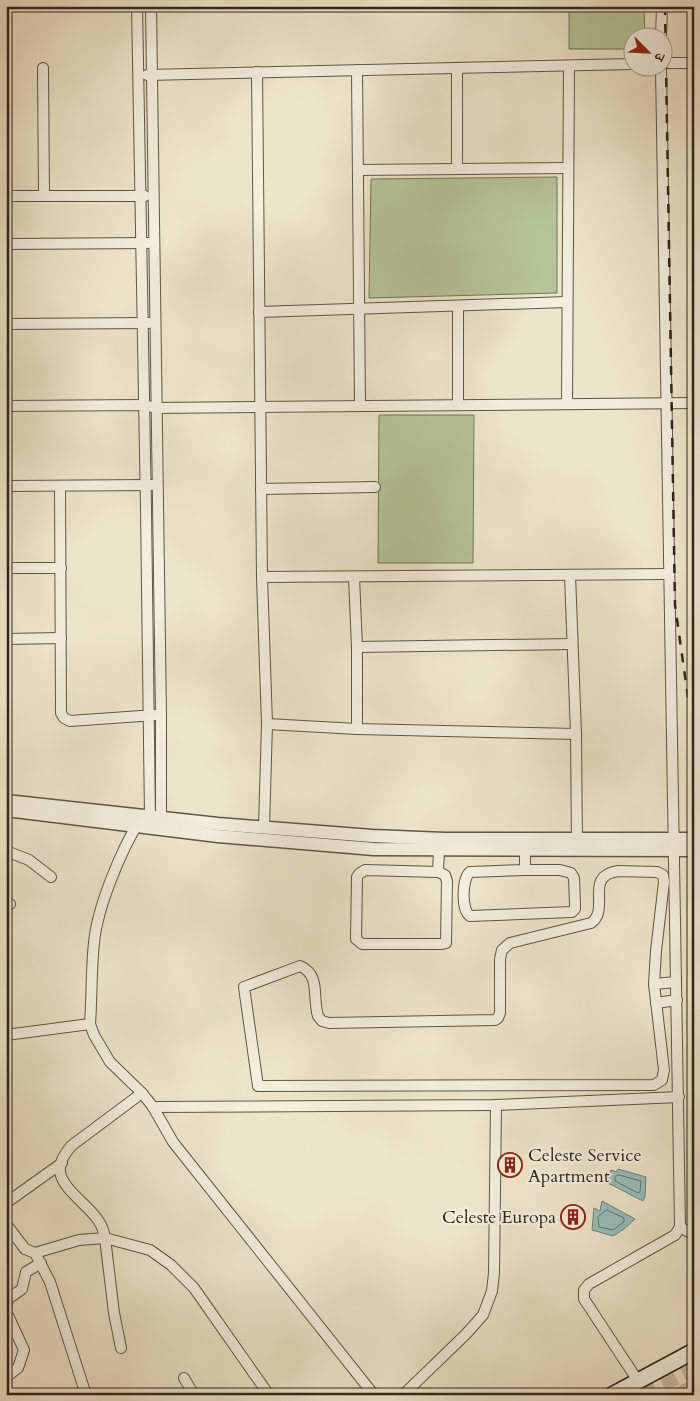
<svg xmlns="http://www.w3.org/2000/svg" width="700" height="1401" viewBox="0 0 700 1401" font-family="Cardo,'Noto Serif Devanagari',serif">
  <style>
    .green { fill: #b5c599; stroke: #72765a }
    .water { fill: #99bfba; stroke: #6e827b }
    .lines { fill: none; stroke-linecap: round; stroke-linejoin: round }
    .shore { stroke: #64726b; stroke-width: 1 }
    .secondary-tunnel { stroke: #c7bfa7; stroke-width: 15; stroke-dasharray: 15 8; stroke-linecap: butt }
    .minor-casing { stroke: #5e5648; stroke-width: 12 }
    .tertiary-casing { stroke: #5e5648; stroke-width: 15 }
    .secondary-casing { stroke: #2e261c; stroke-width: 18 }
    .minor { stroke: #f3eedd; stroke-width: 10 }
    .tertiary { stroke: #f3eedd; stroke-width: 12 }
    .secondary { stroke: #f3eedd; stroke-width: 15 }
    .rail { stroke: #2e261c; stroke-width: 2.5; stroke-dasharray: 9 9; stroke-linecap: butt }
    .labels { text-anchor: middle; stroke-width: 4; stroke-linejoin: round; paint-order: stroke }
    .poi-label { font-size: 18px; fill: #2e261c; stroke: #f3eedd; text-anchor: start }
  </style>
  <rect width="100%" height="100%" fill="#ede5ca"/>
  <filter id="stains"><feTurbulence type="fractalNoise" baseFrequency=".004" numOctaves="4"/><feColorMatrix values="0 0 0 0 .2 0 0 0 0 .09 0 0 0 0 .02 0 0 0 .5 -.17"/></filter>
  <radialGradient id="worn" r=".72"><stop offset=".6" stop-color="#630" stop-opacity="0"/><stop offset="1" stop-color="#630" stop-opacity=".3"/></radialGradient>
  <g class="green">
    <polygon points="627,6 644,6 645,37 632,38 632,49 569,49 569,11"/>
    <polygon points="557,177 557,293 369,298 371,179"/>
    <polygon points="379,415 474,415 473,563 378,563"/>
  </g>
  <g class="water">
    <polygon points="618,1169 646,1177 645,1197 643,1201 608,1183 611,1170 616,1172"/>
    <polygon points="602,1201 635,1219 624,1229 613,1236 592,1230 594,1208 600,1211"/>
  </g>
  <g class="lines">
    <g class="shore">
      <polygon points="619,1175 641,1181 640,1192 638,1193 615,1181 615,1177"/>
      <polygon points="607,1210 624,1218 624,1222 613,1230 599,1227 598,1217"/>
    </g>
    <g class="secondary-tunnel">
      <polyline points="642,1395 694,1368"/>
      <polyline points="678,1395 694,1387"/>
    </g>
    <defs>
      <g id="minor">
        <polyline points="137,6 146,509 150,817"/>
        <polyline points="151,6 161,715 161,818"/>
        <polyline points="661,38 662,6"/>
        <polyline points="662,63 694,63"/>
        <polyline points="43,68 44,196"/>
        <polyline points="357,70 360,406"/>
        <polyline points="257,72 262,577 267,724 264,828"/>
        <polyline points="147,75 632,64"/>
        <polyline points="457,169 457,68"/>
        <polyline points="358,170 568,168"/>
        <polyline points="6,196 145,196"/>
        <polyline points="6,244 148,243"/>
        <polyline points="458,306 458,405"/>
        <polyline points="259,312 567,302"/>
        <polyline points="6,324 149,323"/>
        <polyline points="567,404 569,66"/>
        <polyline points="6,406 144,405 156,408 694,403"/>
        <polyline points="6,486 153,485"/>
        <polyline points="60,486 61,713 64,718 70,721 155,715"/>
        <polyline points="261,489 375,487"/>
        <polyline points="6,568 61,568"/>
        <polyline points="570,575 576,734 577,846"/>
        <polyline points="262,577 669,574"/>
        <polyline points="354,577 357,647 357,729"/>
        <polyline points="6,639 61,638"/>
        <polyline points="357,647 572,644"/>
        <polyline points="267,724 357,729 576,734"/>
        <path d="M140 820C121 850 97 908 94 943 91 970 92 997 90 1024L94 1035 110 1062 142 1093 153 1107 173 1142 374 1395"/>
        <path d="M525 850V870H560L571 873 574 878 575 904V909L572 912 470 916C461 910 462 878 470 872L525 870"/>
        <polyline points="6,851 29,860 51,877"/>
        <polygon points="365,870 438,872 445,875 447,881 446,943 442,944 362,944 356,939 357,877 359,874"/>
        <path d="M618 871 657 872 663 875 664 882 656 951 654 984 664 1070 662 1080 654 1085 258 1086 244 987 300 966C321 975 312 997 318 1016L322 1021 329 1023 495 1020 498 1018 500 1013V959L502 950 510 943 591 923C611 909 583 876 618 871Z"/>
        <polyline points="438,872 439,850"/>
        <polyline points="6,904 10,904"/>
        <polyline points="654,984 676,982"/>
        <polyline points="656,1003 677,1000"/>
        <polyline points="6,1035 90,1024"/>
        <polyline points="153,1107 496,1105 679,1097"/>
        <polyline points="6,1203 62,1163"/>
        <polyline points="6,1224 25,1249 35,1253 79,1240 105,1238 150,1250 171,1265 194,1288 269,1395"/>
        <polyline points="680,1227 694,1235"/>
        <polyline points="35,1253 50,1282 86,1395"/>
        <path d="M121 1348 114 1313 105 1238C104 1231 102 1226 98 1220 89 1206 61 1188 60 1171 59 1161 66 1153 71 1146L142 1093"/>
        <polyline points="6,1377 18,1368 24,1350 6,1311 8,1299 22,1289 26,1272 41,1263"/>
        <polyline points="184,1378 194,1395"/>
        <polyline points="638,1381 584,1299 584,1290 589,1284 675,1235 680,1227 661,68"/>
        <polyline points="403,1395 466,1334 483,1315 492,1291 494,1273 496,1105"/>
      </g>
      <g id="tertiary">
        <polyline points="6,801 218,824 372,836 445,839 694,839"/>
        <polyline points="6,810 218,836 374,849 694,850"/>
      </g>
      <polyline id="secondary" points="612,1395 694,1351"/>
    </defs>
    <use href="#minor" class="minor-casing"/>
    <use href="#tertiary" class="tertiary-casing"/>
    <use href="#secondary" class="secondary-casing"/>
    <use href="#minor" class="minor"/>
    <use href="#tertiary" class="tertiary"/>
    <use href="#secondary" class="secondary"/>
    <polyline class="rail" points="665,6 675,605 689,705 694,715"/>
  </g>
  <defs>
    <symbol id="building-ring" viewBox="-11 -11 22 22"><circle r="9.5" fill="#f3eedd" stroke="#8f2418" stroke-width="1.5"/><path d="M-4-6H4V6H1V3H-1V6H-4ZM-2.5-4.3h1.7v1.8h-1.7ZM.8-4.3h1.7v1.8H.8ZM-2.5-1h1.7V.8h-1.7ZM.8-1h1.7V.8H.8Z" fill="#8f2418"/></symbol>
  </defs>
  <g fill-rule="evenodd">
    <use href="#building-ring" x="496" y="1151" width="28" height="28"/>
    <use href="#building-ring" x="559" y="1203" width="28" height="28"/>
  </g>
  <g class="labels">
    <g class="poi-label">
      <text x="528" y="1161">Celeste Service<tspan x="528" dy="21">Apartment</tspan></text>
      <text x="556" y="1223" text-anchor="end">Celeste Europa</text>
    </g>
  </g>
  <rect width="700" height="1401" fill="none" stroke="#ede5ca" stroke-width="25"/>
  <rect x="8" y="8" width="685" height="1386" fill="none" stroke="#2e261c" stroke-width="2.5"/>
  <rect x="12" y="12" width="675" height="1376" fill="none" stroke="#2e261c"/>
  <g transform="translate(648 52) rotate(114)"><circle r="24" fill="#f3eedd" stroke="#a49e90"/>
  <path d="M0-4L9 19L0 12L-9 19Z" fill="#8f2418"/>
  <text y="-8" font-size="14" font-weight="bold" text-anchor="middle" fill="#2e261c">उ</text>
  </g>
  <rect width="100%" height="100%" filter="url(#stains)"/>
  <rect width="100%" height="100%" fill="url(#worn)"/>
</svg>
